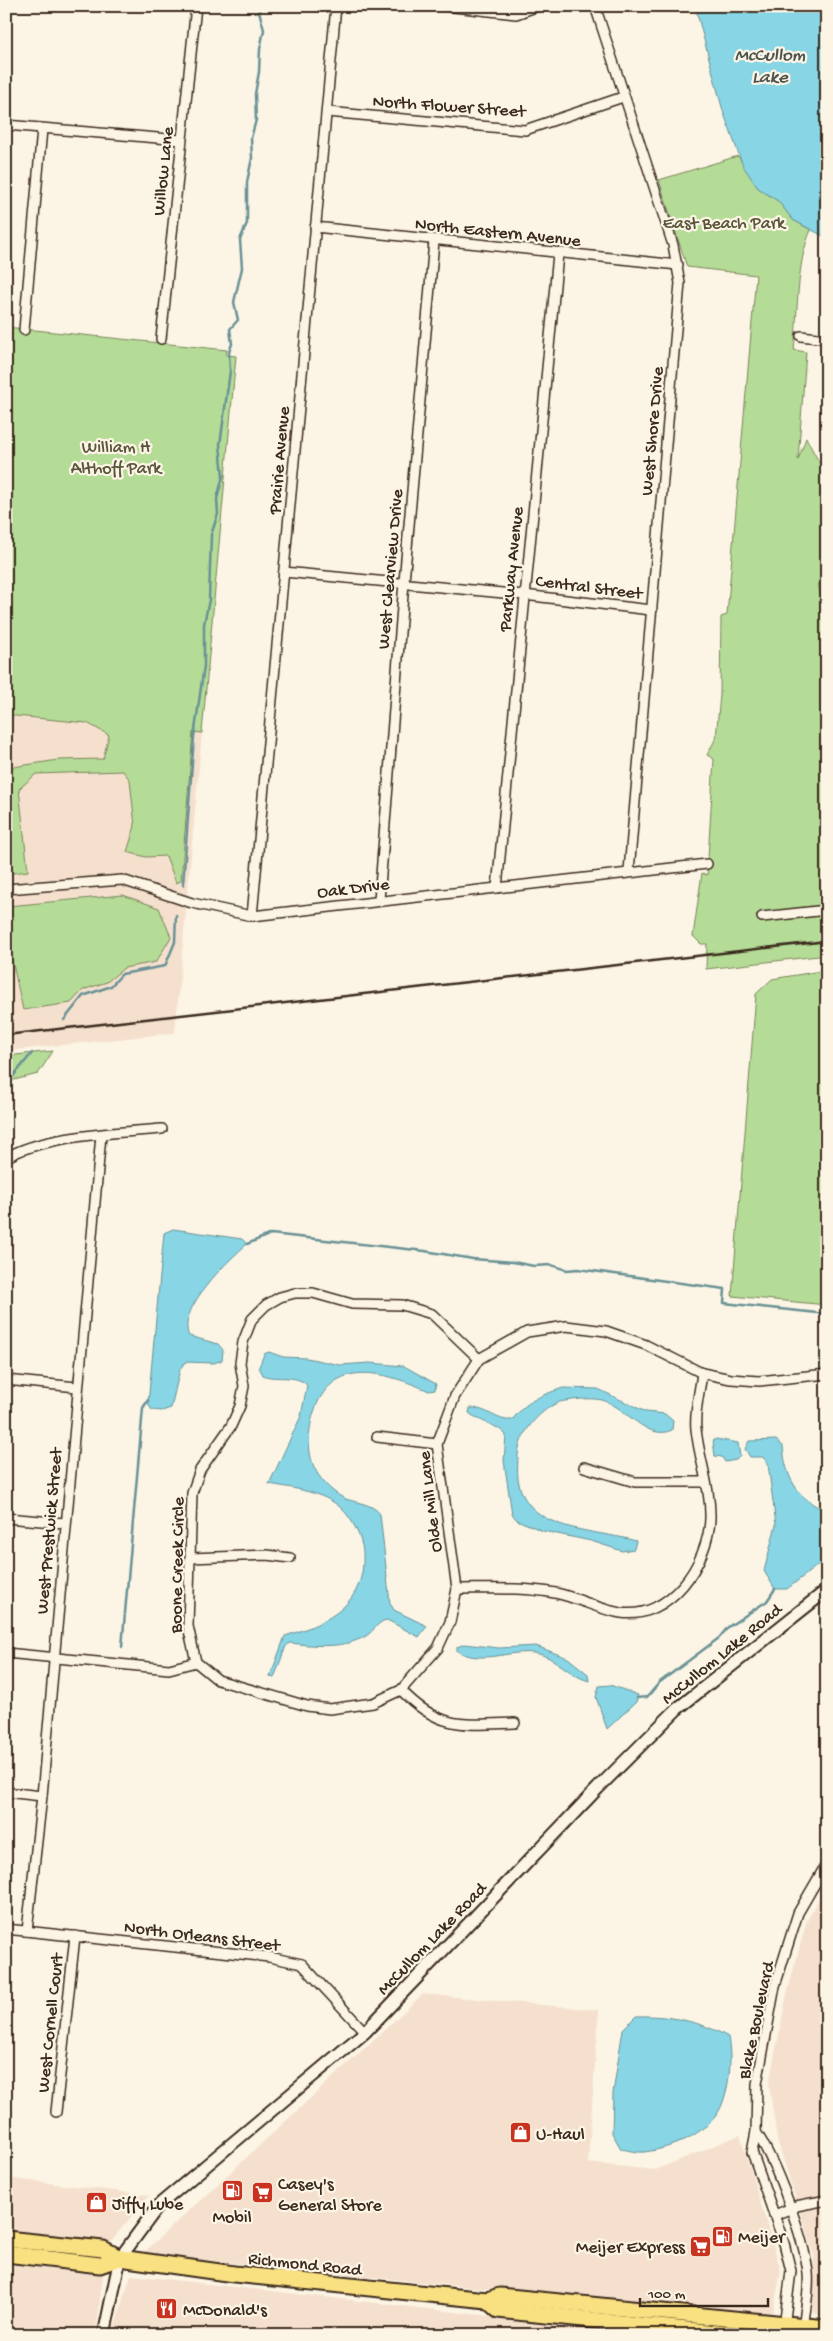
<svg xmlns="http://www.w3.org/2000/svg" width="833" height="2341" viewBox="0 0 833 2341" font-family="'Gochi Hand',sans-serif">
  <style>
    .built { fill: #f5e0ce }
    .green { fill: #b5dc97; stroke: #78835a }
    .water { fill: #87d5e5; stroke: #699195 }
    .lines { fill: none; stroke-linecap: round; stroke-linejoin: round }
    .stream { stroke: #699195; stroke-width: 2.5 }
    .minor-casing { stroke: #3b2a1e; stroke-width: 12 }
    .tertiary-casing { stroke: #3b2a1e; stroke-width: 15 }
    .primary-casing { stroke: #3b2a1e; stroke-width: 19 }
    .minor { stroke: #fcf5e5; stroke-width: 9 }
    .tertiary { stroke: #fcf5e5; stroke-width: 11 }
    .primary { stroke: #f9e181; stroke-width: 15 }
    .rail { stroke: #3b2a1e; stroke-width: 2.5 }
    .labels { text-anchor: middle; stroke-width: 4.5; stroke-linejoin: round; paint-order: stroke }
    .street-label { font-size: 18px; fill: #3b2a1e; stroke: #fcf5e5 }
    .park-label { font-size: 18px; fill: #5a563c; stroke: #fcf5e5 }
    .poi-label { font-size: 18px; fill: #3b2a1e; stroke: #fcf5e5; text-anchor: start }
    .water-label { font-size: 19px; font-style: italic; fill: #4e5550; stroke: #fcf5e5 }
  </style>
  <rect width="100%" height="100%" fill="#fcf5e5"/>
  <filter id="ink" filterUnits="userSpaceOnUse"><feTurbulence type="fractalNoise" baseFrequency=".02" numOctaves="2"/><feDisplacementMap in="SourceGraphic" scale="10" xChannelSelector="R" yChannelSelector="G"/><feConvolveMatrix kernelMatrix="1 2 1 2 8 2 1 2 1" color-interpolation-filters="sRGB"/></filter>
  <g filter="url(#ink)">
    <g class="built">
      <polygon points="6,715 202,733 175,1033 6,1051"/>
      <polygon points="827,1883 827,2318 813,2313 814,2256 777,2140 769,2083 787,1994 806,1923"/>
      <polygon points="423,1994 599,2010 588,2163 655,2170 740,2135 781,2271 773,2312 747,2315 142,2254"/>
      <polygon points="6,2178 149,2195 108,2245 6,2235"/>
      <polygon points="6,2264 103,2275 96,2335 6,2335"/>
      <polygon points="131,2275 657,2335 112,2335"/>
    </g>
    <g class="green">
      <path d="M738 156 758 188 778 201 793 220 811 230C796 263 798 314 794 350L806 352 798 460 806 438 825 473 827 472V597L824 587 818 584 827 620V955L706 969 707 944H701L693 936 702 873 707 875 714 759 707 755 716 738 720 695 721 617 727 615 756 275 687 267 659 180Z"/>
      <polygon points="6,327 227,350 226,355 236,356 202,733 193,732 181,881 176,883 166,856 146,857 127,852 135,826 130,780 123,771 36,774 19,789 28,871 6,874 6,766 13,767 58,760 103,759 109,735 87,723 6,715"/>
      <polygon points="123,895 159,908 171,937 156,962 124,968 107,982 83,990 71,1003 23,1010 7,937 8,906"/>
      <polygon points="827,970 827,1305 732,1296 756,994 772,979"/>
      <polygon points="53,1051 38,1074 6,1082 6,1056"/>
    </g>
    <g class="water">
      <polygon points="695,6 827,6 827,238 793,220 778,201 758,188 743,166 723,111"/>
      <path d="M173 1229 242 1239 247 1244C228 1261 176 1309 189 1336L218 1344 223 1350 222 1360 214 1363 185 1362 180 1369 171 1408 162 1411 152 1410 148 1404 164 1233Z"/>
      <path d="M269 1352 283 1357 307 1358 340 1365 370 1363 404 1366 436 1384 435 1390 429 1391C385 1372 331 1355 313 1415 308 1433 307 1454 316 1471 323 1483 334 1494 346 1499 358 1503 373 1504 380 1514L390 1603 394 1610 427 1626 419 1637 387 1620C378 1621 374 1631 366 1636 343 1649 315 1646 290 1643L286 1646 274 1678 270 1677 285 1636C330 1622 366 1604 363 1552 362 1538 352 1518 341 1508 324 1492 292 1488 269 1484L301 1416 307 1385C294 1373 276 1381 263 1375L259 1367 264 1354Z"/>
      <path d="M563 1388 598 1389 646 1412 665 1414 673 1421 672 1430C647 1442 625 1406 602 1400 592 1398 582 1399 572 1400 567 1401 561 1401 557 1403 538 1412 519 1434 518 1455 518 1462 517 1471 518 1478 525 1533 596 1529 636 1541L634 1549 622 1551 591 1541 543 1531 517 1520 512 1514 504 1461 506 1435C499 1425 479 1422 469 1413L470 1408C486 1407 497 1422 512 1420 528 1400 539 1396 563 1388Z"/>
      <polygon points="716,1439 738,1443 740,1456 736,1460 725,1462 722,1457 715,1456 713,1441"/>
      <path d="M776 1440 783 1446C785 1477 798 1500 827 1511V1558L787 1589H775L764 1571 776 1525 768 1464 763 1457H750L745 1449 749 1441Z"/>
      <path d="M465 1644 499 1648 536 1646 568 1658 588 1674 589 1681C569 1676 556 1656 534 1653 507 1650 482 1665 457 1651V1647Z"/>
      <polygon points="610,1685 638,1695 636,1702 607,1729 596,1697 599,1686"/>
      <path d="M636 2016C668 2015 701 2021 728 2037 732 2057 730 2083 723 2102 714 2131 672 2149 644 2152 637 2153 628 2150 621 2149L612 2133 613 2093 623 2029Z"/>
    </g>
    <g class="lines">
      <g class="stream">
        <polyline points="183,885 194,737 204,666 204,624 209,600 211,535 218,514 217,499 223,476 220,445 230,371 229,352 232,344 230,329 238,320 234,302 242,268 240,240 247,223 247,182 252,158 251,138 256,120 255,94 259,72 260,49 264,30 259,11 262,6"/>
        <polyline points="64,1020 83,996 111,986 122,974 165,966 175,942 176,915"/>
        <polyline points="6,1085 32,1053"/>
        <polyline points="247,1244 271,1234 425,1251 473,1259 513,1262 534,1266 551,1265 567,1270 578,1269 725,1289 724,1303 827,1314"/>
        <polyline points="122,1647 143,1408 148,1400"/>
        <polyline points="637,1698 647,1697 660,1682 719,1638 728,1627 767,1601 775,1589"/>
      </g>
      <defs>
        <g id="minor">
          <polyline points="445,6 516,14 538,6"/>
          <polyline points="595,6 673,245 680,283 629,871"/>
          <polyline points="327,112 525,130 623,97"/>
          <polyline points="6,125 181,140"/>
          <polyline points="315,227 678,265"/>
          <polyline points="24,330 42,129"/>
          <polyline points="801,336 827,339"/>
          <polyline points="161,339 196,6"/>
          <polyline points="284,572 524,595 651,610"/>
          <polyline points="497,888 558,254"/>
          <polyline points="6,889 122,880 192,903 252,916 707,864"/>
          <polyline points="379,900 404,582 434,241"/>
          <polyline points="252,916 336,6"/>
          <polyline points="762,917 827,910"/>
          <path d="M6 1158C42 1135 119 1133 162 1129"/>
          <polyline points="6,1380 77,1387"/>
          <polyline points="377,1437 437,1444"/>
          <polyline points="584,1467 635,1482 705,1482"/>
          <polyline points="6,1518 65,1523"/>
          <polyline points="190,1558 267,1555 290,1558"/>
          <path d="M457 1589C489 1589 523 1587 555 1593 577 1597 599 1610 621 1613 669 1620 708 1564 710 1519 711 1489 699 1459 696 1429 694 1411 700 1391 702 1373"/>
          <polyline points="6,1653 169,1669 196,1662"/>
          <polyline points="196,1662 218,1680 307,1706 330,1709 373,1703 401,1690 438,1648 450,1622 457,1589 437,1444 455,1396 479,1359 527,1332 566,1326 606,1331 646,1345 702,1373 731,1379 759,1381 827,1374"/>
          <polyline points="196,1662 188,1626 192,1493 200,1470 231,1426 240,1406 244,1386 240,1363 243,1342 252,1319 266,1305 280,1297 295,1293 313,1293 352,1304 402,1305 432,1314 479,1359"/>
          <path d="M401 1690C439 1730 464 1725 515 1723"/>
          <polyline points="6,1792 42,1796"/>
          <polyline points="6,1929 269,1957 302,1964 365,2032"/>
          <polyline points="27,1931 42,1796 101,1135"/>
          <polyline points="56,2112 75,1936"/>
          <path d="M756 2132C775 2160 805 2240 808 2273 810 2293 804 2315 802 2335"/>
          <polyline points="775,2215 796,2206 827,2200"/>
          <polyline points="783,2335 791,2271 784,2243 752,2152 756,2132 757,2084 775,1986 798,1913 827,1863"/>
        </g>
        <polyline id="tertiary" points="104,2335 120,2258 159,2205 365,2032 598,1788 677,1709 827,1590"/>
        <g id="primary">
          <polyline points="6,2239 103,2249 120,2258 234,2274 487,2300 500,2296 827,2328"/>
          <polyline points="6,2254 100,2265 120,2258"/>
          <polyline points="487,2300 498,2310 735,2335"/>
        </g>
      </defs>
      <use href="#minor" class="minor-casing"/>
      <use href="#tertiary" class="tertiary-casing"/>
      <use href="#primary" class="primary-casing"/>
      <use href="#minor" class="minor"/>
      <use href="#tertiary" class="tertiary"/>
      <use href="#primary" class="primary"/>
      <polyline class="rail" points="6,1035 827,941"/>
    </g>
  </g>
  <defs>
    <symbol id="shop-square" viewBox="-11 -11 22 22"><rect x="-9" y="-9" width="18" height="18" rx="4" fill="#c8321e" stroke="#fcf5e5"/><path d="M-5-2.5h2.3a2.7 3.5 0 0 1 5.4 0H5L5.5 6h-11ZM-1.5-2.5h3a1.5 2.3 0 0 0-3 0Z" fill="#fff"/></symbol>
    <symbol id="fuel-square" viewBox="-11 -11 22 22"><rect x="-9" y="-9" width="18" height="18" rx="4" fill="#c8321e" stroke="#fcf5e5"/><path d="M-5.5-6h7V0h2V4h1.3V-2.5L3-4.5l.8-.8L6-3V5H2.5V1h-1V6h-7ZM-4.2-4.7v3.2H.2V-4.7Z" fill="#fff"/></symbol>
    <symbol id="supermarket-square" viewBox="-11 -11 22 22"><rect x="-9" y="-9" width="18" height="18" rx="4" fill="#c8321e" stroke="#fcf5e5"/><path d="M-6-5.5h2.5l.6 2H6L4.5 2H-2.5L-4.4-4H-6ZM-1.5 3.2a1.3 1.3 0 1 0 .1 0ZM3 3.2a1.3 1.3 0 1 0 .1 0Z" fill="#fff"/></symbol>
    <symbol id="restaurant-square" viewBox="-11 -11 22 22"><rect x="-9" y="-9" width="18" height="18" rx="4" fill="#c8321e" stroke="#fcf5e5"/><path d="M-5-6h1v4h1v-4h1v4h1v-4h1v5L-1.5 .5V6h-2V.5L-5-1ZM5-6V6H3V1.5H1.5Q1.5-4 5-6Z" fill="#fff"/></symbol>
  </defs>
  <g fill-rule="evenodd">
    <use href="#shop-square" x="508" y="2120" width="25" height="25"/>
    <use href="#fuel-square" x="220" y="2178" width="25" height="25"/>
    <use href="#supermarket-square" x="250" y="2180" width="25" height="25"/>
    <use href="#shop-square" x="84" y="2190" width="25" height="25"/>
    <use href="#fuel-square" x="710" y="2224" width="25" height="25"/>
    <use href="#supermarket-square" x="688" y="2234" width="25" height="25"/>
    <use href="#restaurant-square" x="154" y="2296" width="25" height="25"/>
  </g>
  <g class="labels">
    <g class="street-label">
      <text transform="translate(449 105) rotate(4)" y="6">North Flower Street</text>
      <text transform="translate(162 171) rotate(-84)" y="6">Willow Lane</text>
      <text transform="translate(498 231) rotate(6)" y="6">North Eastern Avenue</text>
      <text transform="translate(651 431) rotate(-85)" y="6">West Shore Drive</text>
      <text transform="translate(278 460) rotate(-85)" y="6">Prairie Avenue</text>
      <text transform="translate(389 569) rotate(-85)" y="6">West Clearview Drive</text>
      <text transform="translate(510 569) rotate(-84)" y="6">Parkway Avenue</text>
      <text transform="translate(589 586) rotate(7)" y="6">Central Street</text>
      <text transform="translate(353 887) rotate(-7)" y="6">Oak Drive</text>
      <text transform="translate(429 1502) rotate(-97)" y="6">Olde Mill Lane</text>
      <text transform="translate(48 1531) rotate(-85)" y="6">West Prestwick Street</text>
      <text transform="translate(176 1565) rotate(-89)" y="6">Boone Creek Circle</text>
      <text transform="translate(721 1653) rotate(-39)" y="6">McCullom Lake Road</text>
      <text transform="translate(202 1935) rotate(7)" y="6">North Orleans Street</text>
      <text transform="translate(431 1938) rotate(-46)" y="6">McCullom Lake Road</text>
      <text transform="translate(755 2020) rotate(-78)" y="6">Blake Boulevard</text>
      <text transform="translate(49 2023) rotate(-84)" y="6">West Cornell Court</text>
      <text transform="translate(305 2263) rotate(6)" y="6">Richmond Road</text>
    </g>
    <g class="park-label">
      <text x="724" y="228">East Beach Park</text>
      <text x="116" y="452">William H<tspan x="116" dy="21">Althoff Park</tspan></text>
    </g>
    <g class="poi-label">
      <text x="536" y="2139">U-Haul</text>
      <text x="278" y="2189">Casey's<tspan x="278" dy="21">General Store</tspan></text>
      <text x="112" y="2209">Jiffy Lube</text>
      <text x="232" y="2222" text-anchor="middle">Mobil</text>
      <text x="738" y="2242">Meijer</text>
      <text x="685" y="2252" text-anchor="end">Meijer Express</text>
      <text x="183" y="2315">McDonald's</text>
    </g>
    <g class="water-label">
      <text x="770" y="60">McCullom<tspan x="770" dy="22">Lake</tspan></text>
    </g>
  </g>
  <rect width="833" height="2341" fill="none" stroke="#fcf5e5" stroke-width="25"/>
  <rect x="12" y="12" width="808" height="2316" fill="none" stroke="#3b2a1e" stroke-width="2" filter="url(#ink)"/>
  <path d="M640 2298v8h128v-8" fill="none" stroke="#3b2a1e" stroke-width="2.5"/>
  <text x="648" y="2298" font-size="15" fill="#3b2a1e" stroke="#fcf5e5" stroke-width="4" paint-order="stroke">100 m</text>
</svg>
